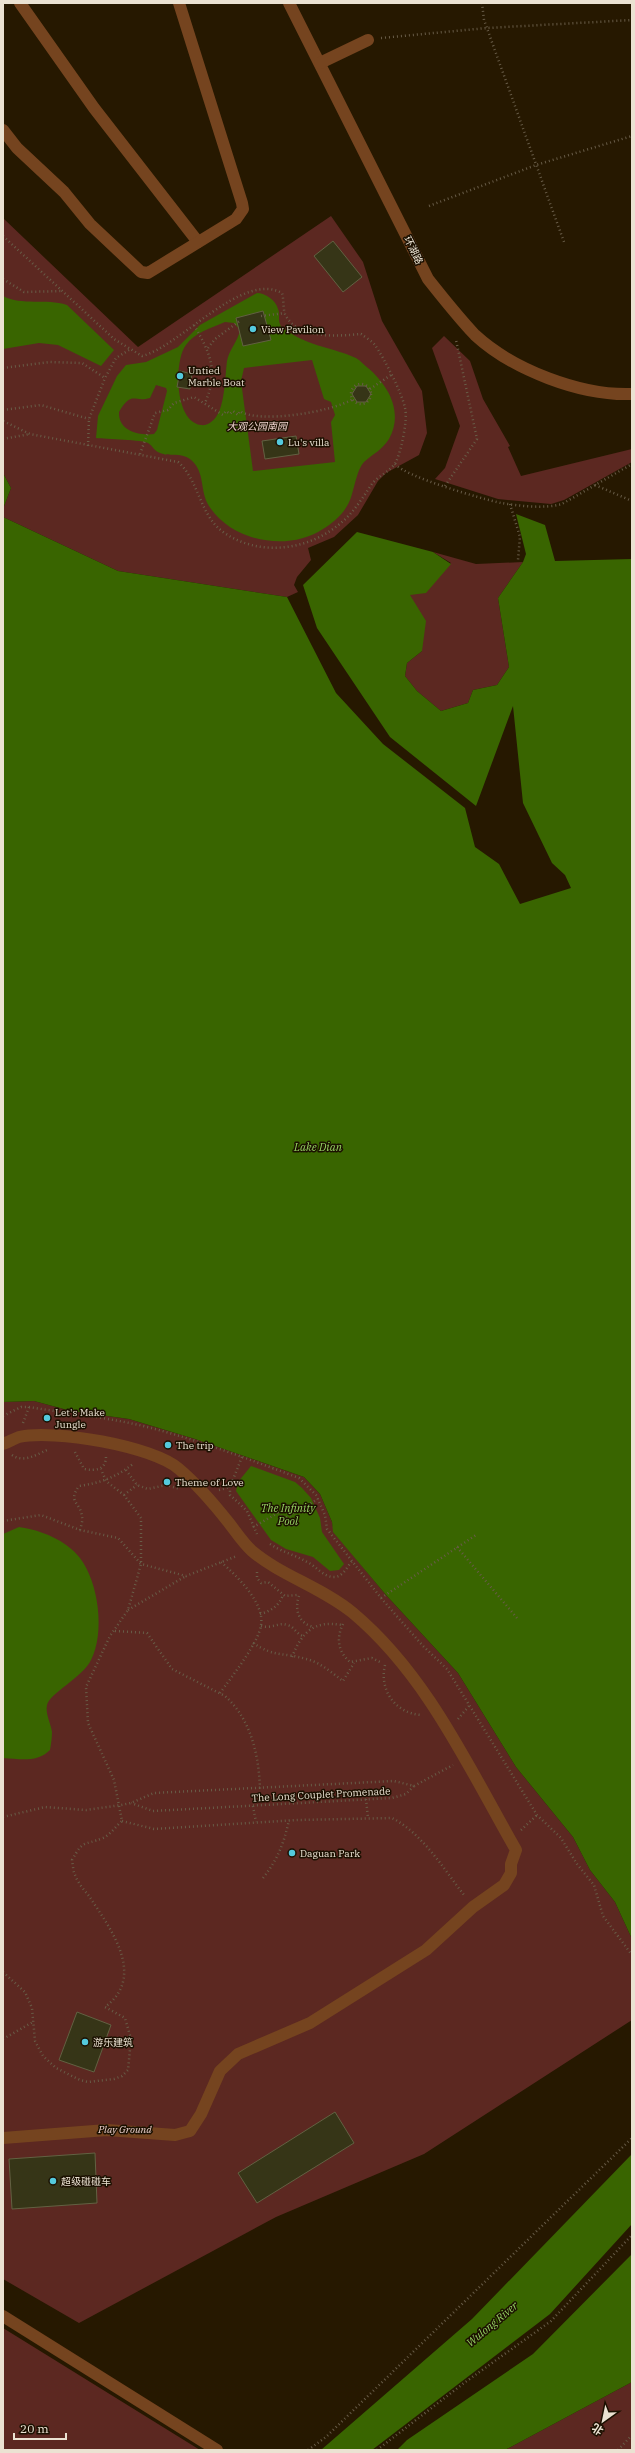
<svg xmlns="http://www.w3.org/2000/svg" width="635" height="2453" viewBox="0 0 635 2453" font-family="'IBM Plex Serif','Noto Sans SC',serif">
  <style>
    .green { fill: #5c2821 }
    .water { fill: #396500; fill-rule: evenodd }
    .building { fill: #363517; stroke: #626142 }
    .lines { fill: none; stroke-linecap: round; stroke-linejoin: round }
    .path { stroke: #685c47; stroke-width: 2.5; stroke-dasharray: 1 3; stroke-linecap: butt }
    .minor { stroke: #75441f; stroke-width: 12 }
    .poi-dot { fill: #54cadd; stroke: #1b1000; stroke-width: 1.5 }
    .labels { text-anchor: middle; stroke-width: 3; stroke-linejoin: round; paint-order: stroke }
    .street-label { font-size: 10px; fill: #ebe2d2; stroke: #1b1000 }
    .poi-label { font-size: 10px; fill: #ebe2d2; stroke: #1b1000; text-anchor: start }
    .park-label { font-size: 10px; font-style: italic; fill: #eed2cd; stroke: #1b1000 }
    .water-label { font-size: 11px; font-style: italic; fill: #96d362; stroke: #1b1000 }
  </style>
  <rect width="100%" height="100%" fill="#261800"/>
  <g class="green">
    <polygon points="331,216 363,262 382,321 422,391 427,433 419,455 386,473 378,481 358,515 334,537 308,548 311,560 297,577 294,585 298,592 287,597 118,571 3,517 3,509 11,488 3,473 3,218 138,347"/>
    <polygon points="444,336 470,361 483,399 510,446 508,447 521,476 632,449 632,462 564,500 551,504 498,499 435,479 445,468 460,426 432,348"/>
    <polygon points="433,552 476,564 523,562 498,598 509,667 497,685 473,690 468,703 441,711 417,691 405,676 407,663 422,651 409,595 451,563"/>
    <polygon points="34,1401 71,1411 129,1419 195,1439 304,1477 320,1494 332,1522 334,1532 386,1595 458,1673 516,1767 573,1837 590,1870 615,1902 632,1939 632,2020 424,2154 276,2217 79,2323 3,2279 3,1402"/>
    <polygon points="3,2328 200,2450 3,2450"/>
    <polygon points="632,2382 632,2450 505,2450"/>
  </g>
  <g class="water">
    <path d="M257 293C265 293 276 300 278 309 280 313 278 319 280 324 281 328 286 330 289 332 309 346 334 348 356 358 360 360 364 365 368 368 388 385 404 412 389 439 382 450 373 454 364 462 357 470 355 485 352 494 348 510 336 521 323 529 288 552 232 542 209 506 199 490 206 472 190 459 181 452 168 457 160 453 154 451 153 446 148 443 144 440 105 439 96 438L98 416 117 376 126 365 146 362 178 347 200 325ZM225 322 234 323 240 330C238 341 229 350 227 361 225 376 225 405 216 417 212 422 207 426 201 425 174 422 174 360 186 345 194 333 211 328 225 322ZM312 360 324 399 331 402 335 415 331 422 335 462 253 471 241 381 244 368ZM156 385 166 388 167 391 157 430 154 434C139 436 118 431 119 412 132 390 134 403 150 398Z"/>
    <path d="M3 296C22 306 46 298 67 305L114 350 101 366 58 345 39 343 3 349Z"/>
    <polygon points="3,473 11,488 3,509"/>
    <polygon points="516,514 545,525 555,561 632,559 632,1939 615,1902 590,1870 573,1837 516,1767 458,1673 386,1595 333,1532 332,1522 320,1494 304,1477 195,1439 129,1419 71,1411 34,1401 3,1402 3,517 118,571 287,597 336,693 383,744 465,808 475,847 499,864 520,904 571,888 565,875 552,863 523,803 513,706 476,806 390,737 317,628 303,585 357,532 433,552 451,564 426,593 410,595 426,621 422,651 407,663 405,676 417,691 441,711 468,703 473,690 497,685 509,667 498,598 523,562 526,554"/>
    <polygon points="251,1466 295,1482 302,1488 311,1498 320,1518 322,1532 344,1564 339,1570 330,1571 313,1557 286,1549 271,1540 236,1491 238,1482"/>
    <path d="M19 1527C41 1530 66 1540 80 1558 99 1583 105 1633 91 1660 83 1677 50 1693 47 1705 45 1713 51 1724 52 1732 52 1738 51 1744 50 1750 37 1763 20 1759 3 1758V1534Z"/>
    <polygon points="632,2154 632,2224 550,2314 372,2450 321,2450 472,2319"/>
    <polygon points="632,2254 632,2382 505,2450 397,2450 407,2440 533,2354"/>
  </g>
  <g class="building">
    <polygon points="333,241 362,277 343,292 314,256"/>
    <polygon points="263,311 271,340 243,346 236,318"/>
    <polygon points="180,371 192,374 190,389 177,387"/>
    <polygon points="357,386 366,386 371,394 366,402 357,402 352,394"/>
    <polygon points="296,436 299,454 265,459 262,441"/>
    <polygon points="77,2012 111,2025 94,2072 59,2060"/>
    <polygon points="335,2112 354,2143 257,2203 238,2173"/>
    <polygon points="95,2153 97,2203 12,2209 9,2159"/>
  </g>
  <g class="lines">
    <g class="path">
      <polyline points="482,3 484,20 564,242"/>
      <polyline points="381,38 487,28 632,20"/>
      <polyline points="429,206 536,165 632,136"/>
      <path d="M3 236 114 339 142 356C181 346 242 271 282 293 284 300 283 309 285 314 297 340 338 336 361 334 365 337 372 341 375 345 384 358 402 393 405 408 408 420 401 451 396 462 391 471 378 476 372 484 363 497 354 512 342 522 310 550 262 557 226 534 199 517 200 481 178 462L30 434 3 421"/>
      <polyline points="3,279 24,292 63,291"/>
      <polyline points="261,316 285,313"/>
      <path d="M194 325C210 353 219 371 205 403"/>
      <polyline points="208,348 215,339 241,320"/>
      <polyline points="3,368 50,362 82,363 105,378 116,358 129,350"/>
      <circle cx="361" cy="394" r="10"/>
      <polyline points="370,389 391,375"/>
      <polyline points="3,410 41,405 89,419"/>
      <polyline points="3,439 30,434"/>
      <polyline points="88,446 89,419 105,378"/>
      <path d="M140 454 155 413 168 410 174 403 194 397 223 415 226 411 230 414 233 411 238 415 240 411C258 424 332 412 353 399"/>
      <path d="M395 464C406 477 482 499 501 503 520 506 544 509 562 504L632 464"/>
      <polyline points="595,485 632,501"/>
      <polyline points="445,486 477,439 456,340"/>
      <polyline points="510,504 520,537 518,560"/>
      <path d="M3 1416 21 1407H29C71 1414 114 1418 155 1429 204 1442 251 1460 299 1478L316 1495 325 1515 327 1529 352 1561 381 1598 423 1646 447 1669 537 1815 561 1838 577 1864 594 1885 603 1916 632 1955"/>
      <polyline points="23,1423 29,1407"/>
      <path d="M75 1452 84 1469C96 1471 106 1470 106 1456"/>
      <path d="M12 1455C23 1463 36 1455 47 1450"/>
      <polyline points="242,1457 230,1487 230,1495 247,1511 257,1534"/>
      <polyline points="126,1470 137,1485 148,1489 166,1485 180,1489"/>
      <polyline points="219,1490 230,1487"/>
      <polyline points="124,1495 137,1485"/>
      <polyline points="3,1521 41,1515 80,1530 118,1538 141,1564 186,1576 237,1556"/>
      <polyline points="253,1527 278,1513 284,1519 318,1499"/>
      <path d="M80 1530C81 1526 83 1521 82 1517 81 1502 67 1503 79 1486 101 1483 116 1477 133 1464"/>
      <path d="M270 1544C282 1552 295 1555 307 1562 316 1566 323 1577 334 1577 343 1577 347 1567 352 1561"/>
      <polyline points="457,1547 517,1618"/>
      <polyline points="257,1572 257,1578 261,1583 268,1582 285,1596 297,1595"/>
      <path d="M299 1596C294 1610 299 1624 314 1627"/>
      <polyline points="381,1598 476,1535"/>
      <polyline points="128,1610 186,1576"/>
      <path d="M260 1614C271 1611 279 1606 283 1595"/>
      <path d="M343 1624C336 1638 338 1652 350 1662L372 1658 380 1662"/>
      <path d="M261 1626C272 1629 279 1622 287 1625 294 1626 296 1634 303 1636"/>
      <path d="M115 1631 147 1633 172 1669 225 1696C251 1719 259 1756 260 1789"/>
      <path d="M253 1643C276 1658 283 1652 306 1659 320 1662 332 1673 343 1681L354 1663"/>
      <path d="M292 1657C302 1632 314 1620 342 1625"/>
      <path d="M385 1665C379 1690 395 1713 421 1715"/>
      <path d="M220 1693C231 1678 259 1642 261 1625 265 1603 236 1575 221 1562"/>
      <polyline points="458,1719 469,1706"/>
      <polyline points="414,1786 453,1765"/>
      <polyline points="366,1799 368,1818"/>
      <polyline points="253,1806 256,1822"/>
      <polyline points="3,1817 45,1807 86,1810 121,1805 131,1803 154,1793 394,1781 414,1786 406,1794 392,1798 153,1811 131,1803"/>
      <path d="M122 1821 154 1829 297 1820 392 1818C423 1834 443 1868 464 1895"/>
      <polyline points="521,1830 537,1815"/>
      <path d="M263 1878C278 1859 284 1843 289 1820"/>
      <path d="M3 1972 25 1992 32 2008 35 2041 43 2056 56 2068 80 2080 88 2082 114 2079 122 2076 128 2070 131 2039 125 2018 105 2007C147 1976 110 1928 89 1896 84 1890 78 1883 75 1875 73 1871 73 1865 72 1860 84 1839 83 1846 103 1838 110 1835 116 1826 122 1821L114 1780 88 1723 86 1687 110 1636 128 1610 141 1564V1518L124 1495 106 1481 101 1469"/>
      <polyline points="3,2039 33,2022"/>
      <polyline points="308,2450 326,2437 632,2138"/>
      <polyline points="377,2450 464,2383 551,2321 632,2235"/>
      <polyline points="618,2450 632,2435"/>
    </g>
    <g class="minor">
      <polyline points="20,3 94,108 198,242"/>
      <path d="M289 3 428 279C443 298 458 317 475 335 513 370 581 396 632 394"/>
      <polyline points="320,63 368,40"/>
      <polyline points="3,130 17,148 64,192 90,224 141,272 148,273 236,219 243,209 242,203 179,3"/>
      <path d="M3 1444C8 1442 14 1439 19 1437 53 1429 153 1446 179 1469 198 1485 214 1504 229 1523 236 1532 243 1543 252 1551 280 1575 323 1588 353 1613 427 1675 469 1768 516 1850L511 1864V1873L504 1885 473 1907 426 1950 310 2023 238 2054 220 2071 201 2114 190 2131 175 2135 107 2130 3 2138"/>
      <polyline points="3,2316 217,2450"/>
    </g>
  </g>
  <g class="poi-dot">
    <circle cx="253" cy="329" r="4"/>
    <circle cx="180" cy="376" r="4"/>
    <circle cx="280" cy="442" r="4"/>
    <circle cx="47" cy="1418" r="4"/>
    <circle cx="168" cy="1445" r="4"/>
    <circle cx="167" cy="1482" r="4"/>
    <circle cx="292" cy="1853" r="4"/>
    <circle cx="85" cy="2042" r="4"/>
    <circle cx="53" cy="2181" r="4"/>
  </g>
  <g class="labels">
    <g class="street-label">
      <text transform="translate(414 250) rotate(64)" y="4">环湖路</text>
      <text transform="translate(321 1794) rotate(-3)" y="4">The Long Couplet Promenade</text>
    </g>
    <g class="poi-label">
      <text x="261" y="333">View Pavilion</text>
      <text x="188" y="374">Untied<tspan x="188" dy="12">Marble Boat</tspan></text>
      <text x="288" y="446">Lu's villa</text>
      <text x="55" y="1416">Let's Make<tspan x="55" dy="12">Jungle</tspan></text>
      <text x="176" y="1449">The trip</text>
      <text x="175" y="1486">Theme of Love</text>
      <text x="300" y="1857">Daguan Park</text>
      <text x="93" y="2046">游乐建筑</text>
      <text x="61" y="2185">超级碰碰车</text>
    </g>
    <g class="park-label">
      <text x="257" y="430">大观公园南园</text>
      <text x="125" y="2133">Play Ground</text>
    </g>
    <g class="water-label">
      <text x="318" y="1151">Lake Dian</text>
      <text x="288" y="1512">The Infinity<tspan x="288" dy="13">Pool</tspan></text>
      <text transform="translate(492 2324) rotate(-40)" y="4">Wulong River</text>
    </g>
  </g>
  <rect width="635" height="2453" fill="none" stroke="#ebe2d2" stroke-width="8"/>
  <g transform="translate(603 2421) rotate(213)" stroke="#1b1000" stroke-width="3" paint-order="stroke">
  <path d="M0-3L7 15L0 10L-7 15Z" fill="#ebe2d2"/>
  <text y="-6" font-size="11" font-weight="bold" text-anchor="middle" fill="#ebe2d2">北</text>
  </g>
  <path d="M14 2433v6h52v-6" fill="none" stroke="#ebe2d2" stroke-width="2"/>
  <text x="20" y="2433" font-size="12" fill="#ebe2d2" stroke="#1b1000" stroke-width="3" paint-order="stroke">20 m</text>
</svg>
